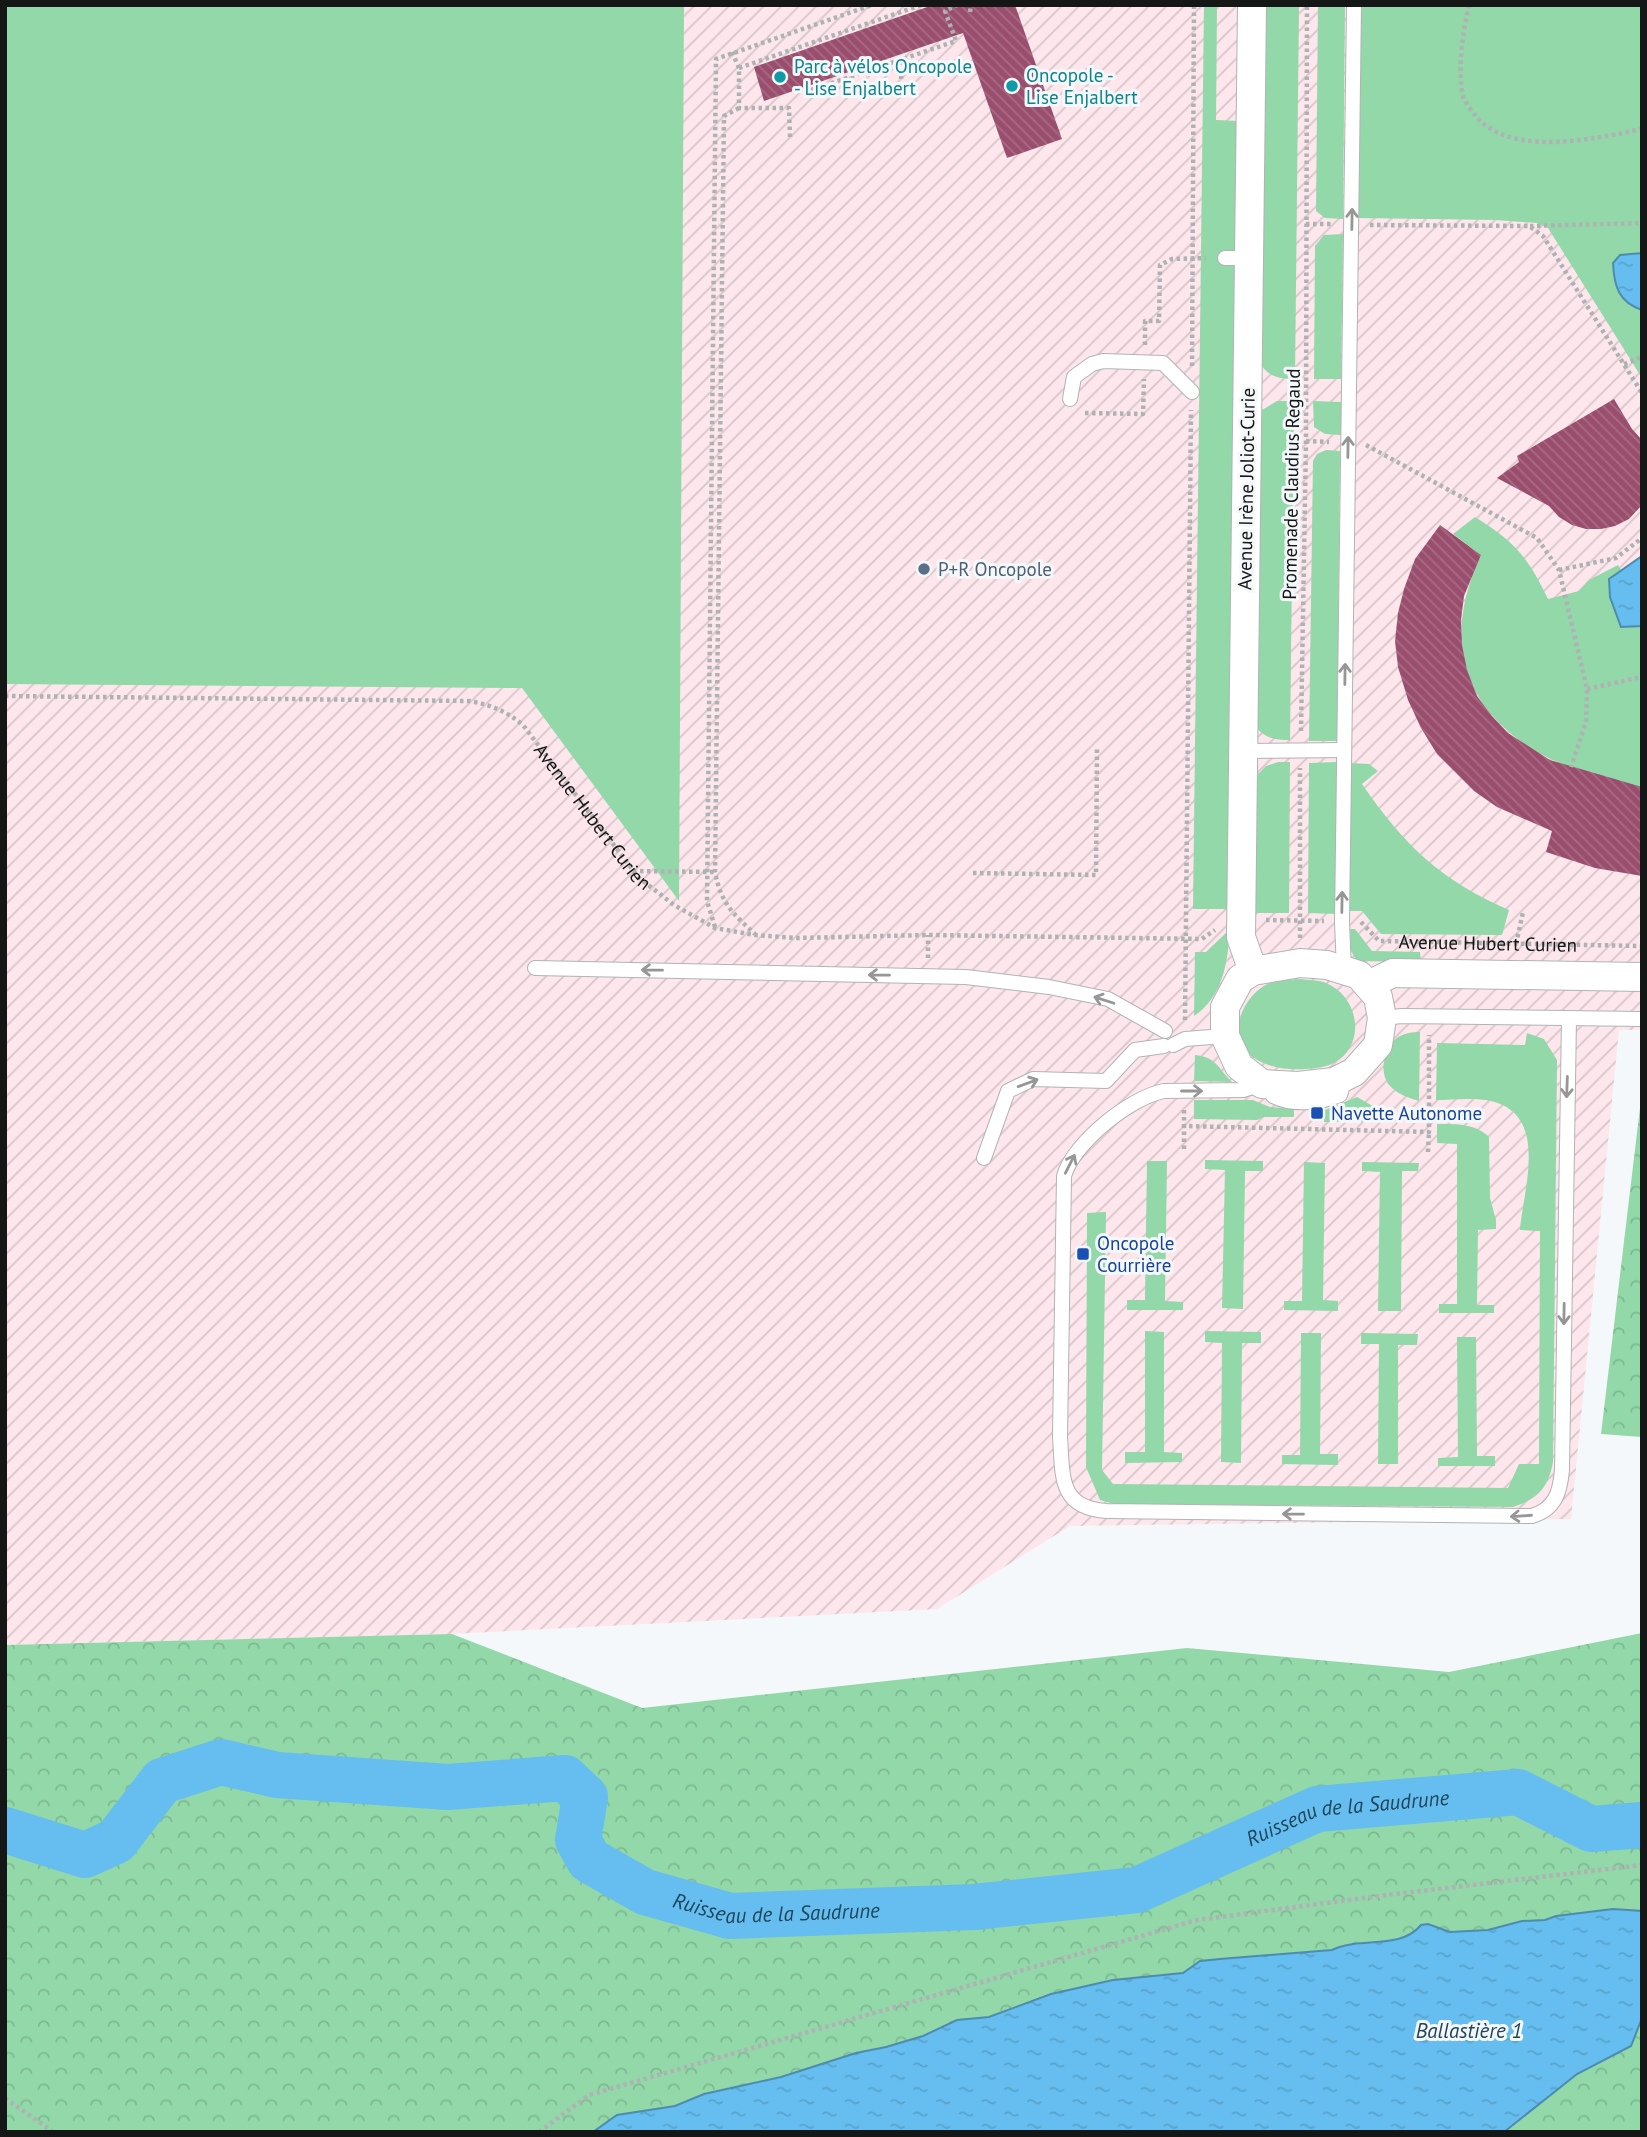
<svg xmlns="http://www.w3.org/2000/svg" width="1647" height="2137" viewBox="0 0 1647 2137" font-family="'PT Sans',sans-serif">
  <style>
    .industrial { fill: url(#industrial-furrows) }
    .green { fill: #92d8a9 }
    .forest { fill: url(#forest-crowns) }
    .water { fill: url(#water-ripples); stroke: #4d8cae; stroke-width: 2 }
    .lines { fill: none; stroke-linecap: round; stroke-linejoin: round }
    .river { stroke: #65beef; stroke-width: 46 }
    .building { fill: url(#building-back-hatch) }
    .lane-casing { stroke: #b1b3b5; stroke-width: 16 }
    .street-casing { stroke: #b1b3b5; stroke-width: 30 }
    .path { stroke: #afb2b3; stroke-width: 4.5; stroke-dasharray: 3.5 3.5; stroke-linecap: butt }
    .lane { stroke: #fff; stroke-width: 14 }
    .street { stroke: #fff; stroke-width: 28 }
    .oneway { stroke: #969696 }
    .culture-dot { fill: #0f9aa8; stroke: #f5f8fa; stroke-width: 2.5 }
    .service-dot { fill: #5c6f8a; stroke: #f5f8fa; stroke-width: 2.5 }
    .transit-dot { fill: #1a4fb4; stroke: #f5f8fa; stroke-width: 2.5 }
    .labels { text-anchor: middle; stroke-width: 6; stroke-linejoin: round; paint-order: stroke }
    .culture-label { font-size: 19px; fill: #0d838f; stroke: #f5f8fa; text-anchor: start }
    .street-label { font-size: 19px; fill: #151616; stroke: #f5f8fa }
    .service-label { font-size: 19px; fill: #4e5e75; stroke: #f5f8fa; text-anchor: start }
    .transit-label { font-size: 19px; fill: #164399; stroke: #f5f8fa; text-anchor: start }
    .water-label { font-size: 21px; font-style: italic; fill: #1f455a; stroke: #f5f8fa }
  </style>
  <defs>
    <pattern id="industrial-furrows" width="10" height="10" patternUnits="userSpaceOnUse" patternTransform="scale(1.75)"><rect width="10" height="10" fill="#fde7ec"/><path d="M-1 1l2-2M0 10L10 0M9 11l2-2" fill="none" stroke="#d8c5ca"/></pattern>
    <pattern id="forest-crowns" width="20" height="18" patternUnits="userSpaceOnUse" patternTransform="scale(1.75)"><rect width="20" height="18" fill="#92d8a9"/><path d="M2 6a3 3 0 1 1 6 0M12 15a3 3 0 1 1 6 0" fill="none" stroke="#7db991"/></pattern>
    <pattern id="water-ripples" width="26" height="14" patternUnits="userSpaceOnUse" patternTransform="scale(1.75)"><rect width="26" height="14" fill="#65beef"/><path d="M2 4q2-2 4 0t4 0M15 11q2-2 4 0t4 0" fill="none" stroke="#57a3cc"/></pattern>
    <pattern id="building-back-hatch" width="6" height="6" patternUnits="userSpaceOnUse" patternTransform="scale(1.75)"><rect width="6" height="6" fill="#9b4d6d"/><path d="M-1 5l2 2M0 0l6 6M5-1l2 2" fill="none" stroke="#a46d84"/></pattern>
  </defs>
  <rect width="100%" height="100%" fill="#f5f8fa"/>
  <polygon class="industrial" points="5,5 1642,5 1642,1030 1619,1030 1571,1519 1070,1526 937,1609 452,1634 5,1645"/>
  <g class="green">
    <polygon points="5,5 684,5 679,901 522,688 5,684"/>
    <polygon points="1204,5 1217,5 1216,120 1239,121 1230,909 1193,909"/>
    <path d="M1262 5H1299L1295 379C1277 379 1267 376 1258 360Z"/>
    <polygon points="1318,5 1345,5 1343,219 1325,218 1316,211"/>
    <polygon points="1359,5 1642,5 1642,378 1548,228 1537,223 1495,220 1357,218"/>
    <polygon points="1343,234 1341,379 1314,379 1315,246 1324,235"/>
    <path d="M1277 401H1294L1290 740C1274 740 1264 738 1254 725L1258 418 1262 410Z"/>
    <polygon points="1313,401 1341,402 1341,435 1325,434 1314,427"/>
    <polygon points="1326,450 1340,451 1337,741 1309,741 1313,461 1317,454"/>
    <path d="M1475 517C1514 541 1528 557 1548 599L1579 591 1589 580 1618 565 1621 570 1609 579 1622 627 1642 626V787C1516 766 1418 690 1481 555L1453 534Z"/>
    <polygon points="1278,762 1290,762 1289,913 1251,913 1256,776 1266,766"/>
    <polygon points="1337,762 1335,914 1308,913 1309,763"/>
    <path d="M1350 763 1369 764 1378 771 1362 784C1404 845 1440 880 1509 910L1502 935 1381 934 1362 911H1349Z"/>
    <polygon points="1350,929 1355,929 1372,951 1420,952 1421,962 1357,961 1351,951"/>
    <path d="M1229 930C1229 961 1222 998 1194 1016L1195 952H1206Z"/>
    <path d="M1300 979C1308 980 1319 980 1326 983 1356 995 1366 1037 1341 1058 1330 1067 1319 1068 1306 1069 1288 1070 1269 1068 1254 1058 1223 1037 1244 991 1273 982 1281 979 1292 980 1300 979Z"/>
    <path d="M1420 1032 1419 1101C1409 1098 1397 1094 1390 1086 1378 1073 1384 1046 1398 1037 1405 1033 1413 1032 1420 1032Z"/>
    <path d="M1527 1033 1544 1039 1557 1060 1553 1462C1548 1488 1539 1498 1513 1507L1114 1504 1100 1500 1086 1467 1087 1213 1106 1212 1102 1470 1113 1484 1508 1488 1519 1464H1539L1540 1231 1520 1230C1523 1190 1550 1115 1491 1101 1474 1097 1453 1100 1436 1100L1437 1043 1525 1045Z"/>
    <path d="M1195 1055C1216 1057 1218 1068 1232 1082L1194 1081Z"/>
    <polygon points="1357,1097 1399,1121 1324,1122 1325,1110"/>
    <polygon points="1194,1100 1253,1100 1270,1107 1294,1109 1294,1117 1264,1117 1257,1120 1194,1119"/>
    <path d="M1437 1124C1455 1124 1475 1123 1489 1137L1490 1198 1496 1220V1229L1478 1230 1477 1305H1494V1313H1439V1304H1457V1144L1437 1143Z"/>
    <polygon points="1205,1160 1263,1161 1263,1171 1245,1171 1243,1309 1222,1308 1225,1170 1205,1169"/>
    <polygon points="1147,1161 1167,1161 1165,1301 1183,1302 1183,1310 1127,1310 1127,1300 1145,1300"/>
    <polygon points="1304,1162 1325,1163 1323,1300 1338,1301 1338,1311 1284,1310 1284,1301 1302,1301"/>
    <polygon points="1362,1162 1419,1163 1418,1171 1402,1171 1401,1311 1378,1311 1380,1172 1362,1171"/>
    <polygon points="1145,1331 1164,1332 1164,1452 1182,1453 1182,1462 1125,1463 1125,1452 1145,1452"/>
    <polygon points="1205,1331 1261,1332 1261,1343 1242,1343 1241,1463 1221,1462 1222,1343 1205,1342"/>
    <polygon points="1301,1333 1321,1333 1320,1454 1338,1454 1338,1465 1282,1464 1282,1455 1300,1455"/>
    <polygon points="1361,1333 1418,1334 1417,1345 1398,1345 1398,1464 1378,1464 1379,1344 1361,1344"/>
    <polygon points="1457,1337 1476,1337 1477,1456 1495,1456 1495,1466 1438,1466 1438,1458 1458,1457"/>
  </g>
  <g class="forest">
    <polygon points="1642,1091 1642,1437 1601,1434"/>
    <polygon points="1642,1633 1642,2132 5,2132 5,1645 452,1634 642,1708 1187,1648 1449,1672"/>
  </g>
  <g class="water">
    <path d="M1642 253V310C1619 302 1614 287 1613 263L1620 255Z"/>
    <polygon points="1642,556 1642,626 1621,627 1610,597 1609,579"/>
    <path d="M1613 1909 1642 1911V2018L1631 2046 1577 2074 1504 2132H593L617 2115 675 2106 704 2094 781 2077 856 2053 886 2047 923 2036 957 2020 989 2017 1051 1994 1113 1980 1183 1973 1200 1961 1220 1959 1332 1950C1360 1936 1399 1951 1421 1925L1428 1924 1450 1932 1488 1930 1522 1921 1545 1920 1556 1916Z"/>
  </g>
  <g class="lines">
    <path class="river" id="s1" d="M5 1830 85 1855 116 1841 162 1781 221 1762 277 1775 448 1787 565 1778 585 1797 578 1840 589 1860 645 1892 730 1916 974 1907 1137 1890 1317 1809 1518 1792 1591 1829 1642 1825"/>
  </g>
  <g class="building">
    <polygon points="933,5 1015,5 1062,139 1007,158 963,33 764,101 754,67"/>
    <polygon points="1614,399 1632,429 1642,440 1642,505 1629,519 1615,526 1601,529 1586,529 1572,525 1559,517 1549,506 1497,478 1519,462 1517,456"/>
    <polygon points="1440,525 1481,555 1464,596 1461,620 1462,645 1467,670 1477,696 1492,716 1508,733 1550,760 1642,787 1642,876 1595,868 1546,852 1552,831 1497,807 1474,791 1437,754 1421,728 1408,700 1398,667 1395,641 1398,613 1404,589 1415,559"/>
  </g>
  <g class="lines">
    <defs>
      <g id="lane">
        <polyline points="1225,258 1249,258"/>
        <polyline points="1070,399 1074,377 1092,364 1103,361 1163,363 1192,392"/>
        <polyline points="1243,751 1344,750"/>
        <polyline points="535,968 966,977 1049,987 1108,999 1165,1031"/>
        <polyline points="1344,970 1342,922 1354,5"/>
        <polyline points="1382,1018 1402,1016 1642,1019"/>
        <polyline points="1173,1045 1185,1039 1225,1036"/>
        <path d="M1262 1084 1243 1090 1164 1091C1131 1097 1073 1143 1064 1176L1060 1437C1063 1476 1058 1508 1107 1511L1532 1516C1555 1509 1560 1493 1562 1470L1569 1018"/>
        <path d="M1271 1085 1273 1096C1292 1106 1320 1103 1340 1095L1345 1078"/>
        <polyline points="984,1158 1008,1091 1033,1079 1106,1081 1135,1050 1164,1046"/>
      </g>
      <g id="street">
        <polyline points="1252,5 1241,937 1253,971"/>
        <polygon points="1300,963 1327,965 1359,975 1378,997 1382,1018 1378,1045 1354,1072 1334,1082 1298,1086 1262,1084 1239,1066 1225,1036 1225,1007 1240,979 1253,971"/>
        <polyline points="1368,985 1393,973 1642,977"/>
      </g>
    </defs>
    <use href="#lane" class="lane-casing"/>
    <use href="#street" class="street-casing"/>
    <g class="path">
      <path d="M1469 5C1463 33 1457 67 1463 96 1464 101 1468 105 1471 110 1505 160 1592 139 1642 129"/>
      <polyline points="970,12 971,5"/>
      <polyline points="732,52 739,68"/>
      <polyline points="901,79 902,60"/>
      <polyline points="811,90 956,41 945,11 957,5"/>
      <path d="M739 108 724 116 715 872C721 903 732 913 755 934"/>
      <polyline points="790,137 789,108 739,108 739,68 921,5"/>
      <polyline points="1306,224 1333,224"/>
      <polyline points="1370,225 1529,226 1543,236 1642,393"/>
      <polyline points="1530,226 1642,223"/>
      <polyline points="1145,345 1145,321 1159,321 1160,265 1172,259 1206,258"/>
      <polyline points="1624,364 1642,357"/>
      <polyline points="1192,366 1194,5"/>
      <polyline points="1085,413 1143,414 1144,379"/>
      <polyline points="1306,441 1329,442"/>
      <polyline points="1366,445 1537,538 1559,570 1587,689 1586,722 1571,767"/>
      <polyline points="1559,570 1616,558 1642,538"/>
      <polyline points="1587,689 1642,677"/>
      <path id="s2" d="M5 696 470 701C491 705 506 711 523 725L638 877 674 905 715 928 755 935 797 938 928 935 1202 939 1215 930"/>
      <polyline points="1301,731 1306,441 1307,5"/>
      <polyline points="633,871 715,872"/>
      <polyline points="973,873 1096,875 1097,749"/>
      <polyline points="1266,920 1324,921"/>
      <path id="s3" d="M1361 922 1379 941 1642 946"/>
      <polyline points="715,927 707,901 716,59 872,5"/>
      <polyline points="1300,938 1300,768"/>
      <polyline points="1516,944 1523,912"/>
      <polyline points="928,958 928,935"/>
      <polyline points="1185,1020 1191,410"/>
      <polyline points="1184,1110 1184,1126 1429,1132 1429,1035"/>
      <polyline points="1184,1149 1184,1126"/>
      <polyline points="1428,1152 1429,1132"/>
      <polyline points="5,2098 53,2132"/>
      <polyline points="539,2132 589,2095 1197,1920 1379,1896 1642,1865"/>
    </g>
    <use href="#lane" class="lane"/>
    <use href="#street" class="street"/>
  </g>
  <defs><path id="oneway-shaft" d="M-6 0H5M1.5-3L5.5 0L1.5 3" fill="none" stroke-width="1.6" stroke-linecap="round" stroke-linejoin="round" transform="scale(1.75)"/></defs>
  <g class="oneway">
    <use href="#oneway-shaft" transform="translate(1352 219) rotate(-89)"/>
    <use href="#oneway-shaft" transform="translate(1348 447) rotate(-89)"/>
    <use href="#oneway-shaft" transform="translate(1345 674) rotate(-89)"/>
    <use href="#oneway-shaft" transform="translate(1342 902) rotate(-89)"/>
    <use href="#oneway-shaft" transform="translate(652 970) rotate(-179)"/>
    <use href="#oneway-shaft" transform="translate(879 975) rotate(-179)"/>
    <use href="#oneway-shaft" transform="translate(1104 1000) rotate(-162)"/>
    <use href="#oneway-shaft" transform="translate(1028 1083) rotate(-20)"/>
    <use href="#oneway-shaft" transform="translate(1567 1087) rotate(92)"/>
    <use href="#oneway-shaft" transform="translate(1192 1091)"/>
    <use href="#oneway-shaft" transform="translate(1070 1164) rotate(-63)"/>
    <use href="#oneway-shaft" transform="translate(1564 1314) rotate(91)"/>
    <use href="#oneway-shaft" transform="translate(1293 1514) rotate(-179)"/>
    <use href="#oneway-shaft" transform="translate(1521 1516) rotate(176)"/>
  </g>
  <g class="culture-dot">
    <circle cx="780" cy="77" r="7"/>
    <circle cx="1012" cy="86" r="7"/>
  </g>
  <circle class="service-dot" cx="924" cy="569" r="7"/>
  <g class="transit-dot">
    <rect x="1310" y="1106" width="14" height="14" rx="3.5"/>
    <rect x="1076" y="1247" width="14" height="14" rx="3.5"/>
  </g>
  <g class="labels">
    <g class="culture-label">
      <text x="794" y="73">Parc à vélos Oncopole<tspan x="794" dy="22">- Lise Enjalbert</tspan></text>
      <text x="1026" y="82">Oncopole -<tspan x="1026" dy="22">Lise Enjalbert</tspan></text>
    </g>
    <g class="street-label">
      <text transform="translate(1291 484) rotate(-89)" y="7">Promenade Claudius Regaud</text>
      <text transform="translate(1246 489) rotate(-89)" y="7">Avenue Irène Joliot-Curie</text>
      <text dy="7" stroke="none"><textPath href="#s2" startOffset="639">Avenue Hubert Curien</textPath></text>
      <text dy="7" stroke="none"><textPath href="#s3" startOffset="135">Avenue Hubert Curien</textPath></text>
    </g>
    <g class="service-label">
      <text x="938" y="576">P+R Oncopole</text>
    </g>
    <g class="transit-label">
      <text x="1331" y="1120">Navette Autonome</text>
      <text x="1097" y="1250">Oncopole<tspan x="1097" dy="22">Courrière</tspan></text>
    </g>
    <g class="water-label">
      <text dy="7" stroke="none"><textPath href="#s1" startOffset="1482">Ruisseau de la Saudrune</textPath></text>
      <text dy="7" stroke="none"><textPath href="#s1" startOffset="894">Ruisseau de la Saudrune</textPath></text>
      <text x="1469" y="2038">Ballastière 1</text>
    </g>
  </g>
  <rect width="1647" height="2137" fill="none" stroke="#151616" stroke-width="14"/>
</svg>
